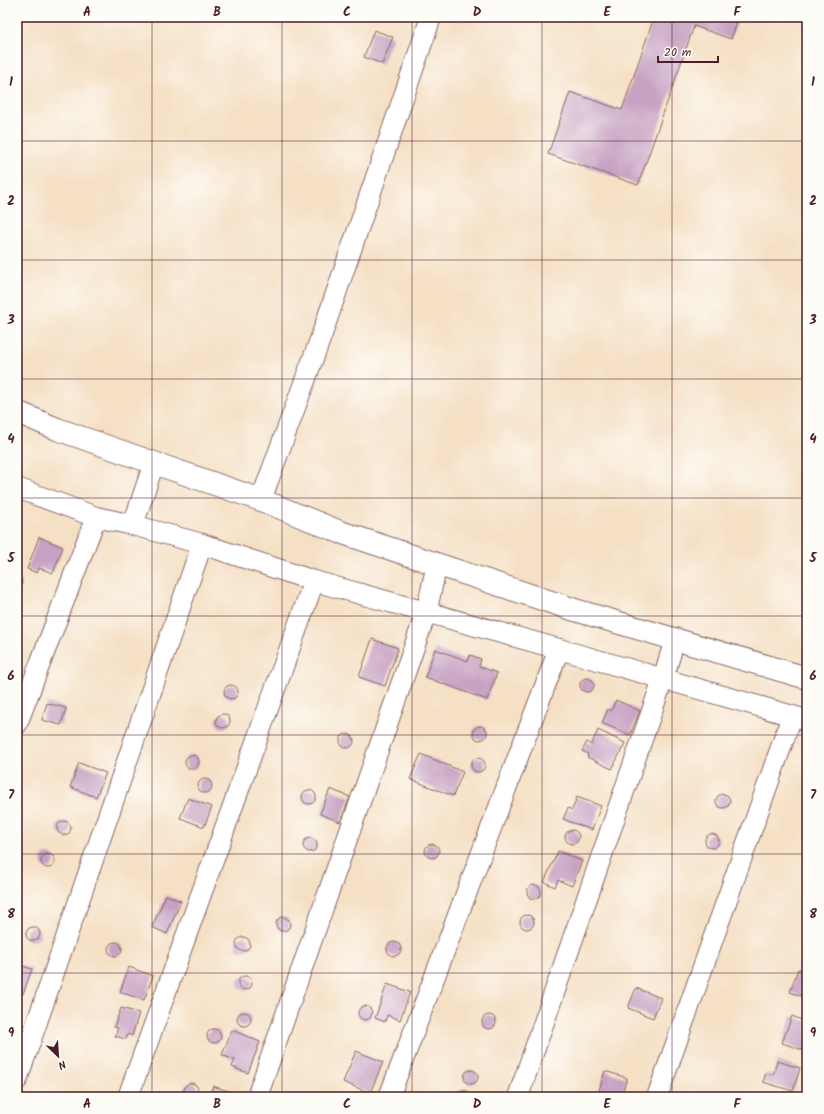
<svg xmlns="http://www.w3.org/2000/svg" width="824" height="1114" viewBox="0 0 824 1114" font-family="Kalam,sans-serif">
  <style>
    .building { fill: #c7a2c3 }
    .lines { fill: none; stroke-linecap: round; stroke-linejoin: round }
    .minor-casing { stroke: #866361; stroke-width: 22 }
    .tertiary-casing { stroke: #866361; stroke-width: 24 }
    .minor { stroke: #fff; stroke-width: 20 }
    .tertiary { stroke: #fff; stroke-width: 22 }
    .grid { fill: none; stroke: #4a1f2b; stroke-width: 1; stroke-opacity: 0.55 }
    .neatline { fill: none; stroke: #4a1f2b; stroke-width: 1.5 }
    .grid-label { font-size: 13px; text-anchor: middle; font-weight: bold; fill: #4a1f2b }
  </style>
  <rect width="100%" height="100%" fill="#fdfcf7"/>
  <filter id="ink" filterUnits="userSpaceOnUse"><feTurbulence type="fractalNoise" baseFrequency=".025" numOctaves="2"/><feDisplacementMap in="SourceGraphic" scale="8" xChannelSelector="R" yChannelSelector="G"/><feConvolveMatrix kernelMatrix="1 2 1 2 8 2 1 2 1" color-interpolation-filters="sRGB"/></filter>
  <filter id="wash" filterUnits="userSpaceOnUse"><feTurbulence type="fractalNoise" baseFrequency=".012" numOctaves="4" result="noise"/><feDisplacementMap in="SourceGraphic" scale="16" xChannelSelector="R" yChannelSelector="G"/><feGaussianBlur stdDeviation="0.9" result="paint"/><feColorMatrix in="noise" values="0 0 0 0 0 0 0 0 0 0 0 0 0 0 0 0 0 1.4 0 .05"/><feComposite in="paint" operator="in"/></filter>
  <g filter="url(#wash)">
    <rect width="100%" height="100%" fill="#f5e0c5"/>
    <g id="blocks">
      <g class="building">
        <polygon points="654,17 739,17 731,39 694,26 638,185 548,154 570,92 622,110"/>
        <polygon points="374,30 393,37 382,64 364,57"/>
        <polygon points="39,537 63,547 53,573 39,568 37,573 27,569"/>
        <polygon points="17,576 21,579 22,584 20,588 17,590"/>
        <polygon points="372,639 398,648 385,686 359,677"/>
        <polygon points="435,649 468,661 470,655 481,659 479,666 497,673 487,700 425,677"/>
        <circle cx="587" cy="685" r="7"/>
        <circle cx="231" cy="692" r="7"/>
        <polygon points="616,700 640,711 630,735 602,723 608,709 611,711"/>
        <polygon points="47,703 66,708 61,725 42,720"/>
        <circle cx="223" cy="721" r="7"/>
        <circle cx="480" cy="733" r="7"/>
        <polygon points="598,730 625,743 612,769 587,757 588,754 582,751 587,742 591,745"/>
        <circle cx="347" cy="741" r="7"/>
        <polygon points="421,754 463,772 453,796 410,779"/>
        <circle cx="192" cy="762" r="7"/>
        <circle cx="478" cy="765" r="7"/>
        <polygon points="79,763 106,773 96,797 70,787"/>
        <circle cx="205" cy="786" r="7"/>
        <polygon points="330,789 350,797 340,822 320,814"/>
        <circle cx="309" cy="797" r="7"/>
        <circle cx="723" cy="801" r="7"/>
        <polygon points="577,797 601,806 592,830 563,819 568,808 572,810"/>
        <polygon points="188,798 212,807 204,827 180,818"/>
        <circle cx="64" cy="828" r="7"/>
        <circle cx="572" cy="837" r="7"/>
        <circle cx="712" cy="841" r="7"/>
        <circle cx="310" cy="845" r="7"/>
        <circle cx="432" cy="851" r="7"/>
        <polygon points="558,851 582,861 572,886 558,880 555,887 544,882"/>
        <circle cx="48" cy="861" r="7"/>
        <circle cx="534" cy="892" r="7"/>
        <polygon points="166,895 181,901 167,934 152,927"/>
        <circle cx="527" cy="922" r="7"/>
        <circle cx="283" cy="924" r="7"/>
        <circle cx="33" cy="934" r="7"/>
        <circle cx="243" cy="944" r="7"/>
        <circle cx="115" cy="949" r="7"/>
        <circle cx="394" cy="949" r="7"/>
        <polygon points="17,964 32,969 23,994 17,992"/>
        <polygon points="129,967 153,976 144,1000 120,992"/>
        <polygon points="798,969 807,972 807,998 790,992"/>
        <circle cx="245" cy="983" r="7"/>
        <polygon points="387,984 410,992 400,1020 387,1015 385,1022 375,1018"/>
        <polygon points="636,988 661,998 653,1018 628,1008"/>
        <circle cx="365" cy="1013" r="7"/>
        <polygon points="121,1008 139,1013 132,1036 128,1034 126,1039 115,1036 118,1028 114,1027"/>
        <circle cx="244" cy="1019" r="7"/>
        <circle cx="489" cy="1022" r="7"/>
        <polygon points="792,1016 807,1022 806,1051 782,1043"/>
        <circle cx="214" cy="1036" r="7"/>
        <polygon points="232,1030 260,1042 248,1073 232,1067 235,1060 222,1055"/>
        <polygon points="356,1051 383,1062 370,1093 343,1082"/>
        <polygon points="777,1061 800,1068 793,1091 763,1082 766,1073 773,1075"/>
        <circle cx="471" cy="1077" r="7"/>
        <polygon points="605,1071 627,1078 621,1097 597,1097"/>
        <circle cx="191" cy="1090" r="7"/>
        <polygon points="213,1086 240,1095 239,1097 209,1097"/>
        <polygon points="461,1090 468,1091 470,1097 457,1097 458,1093"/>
      </g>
    </g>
  </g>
  <g filter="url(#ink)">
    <use href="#blocks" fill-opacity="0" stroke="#866361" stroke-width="1"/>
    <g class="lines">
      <defs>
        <g id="minor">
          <polyline points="17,488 96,517 133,525 202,544 314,581 559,649 807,720"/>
          <polyline points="261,500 321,337 431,17"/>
          <polyline points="133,525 154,463"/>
          <polyline points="17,724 96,517"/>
          <polyline points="17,1080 202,544"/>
          <polyline points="128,1097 314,581"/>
          <polyline points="257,1097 426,613 437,564"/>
          <polyline points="389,1097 559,649"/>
          <polyline points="518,1097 663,679 675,639"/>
          <polyline points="657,1097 792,716"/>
        </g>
        <polyline id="tertiary" points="17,412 57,429 154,463 261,500 340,532 575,610 807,678"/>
      </defs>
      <use href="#minor" class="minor-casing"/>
      <use href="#tertiary" class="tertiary-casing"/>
      <use href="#minor" class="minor"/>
      <use href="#tertiary" class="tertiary"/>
    </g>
  </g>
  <path class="grid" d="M152 17V1097M282 17V1097M412 17V1097M542 17V1097M672 17V1097M17 141H807M17 260H807M17 379H807M17 498H807M17 616H807M17 735H807M17 854H807M17 973H807"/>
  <rect width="824" height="1114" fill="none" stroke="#fdfcf7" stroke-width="44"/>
  <g transform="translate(58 1056) rotate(155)" stroke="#fdfcf7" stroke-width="3" paint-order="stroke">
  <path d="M0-3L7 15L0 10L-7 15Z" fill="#4a1f2b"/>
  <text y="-6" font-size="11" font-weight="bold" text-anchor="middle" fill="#4a1f2b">N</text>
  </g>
  <path d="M658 56v6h60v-6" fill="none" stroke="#4a1f2b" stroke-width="2"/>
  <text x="664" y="56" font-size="12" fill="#4a1f2b" stroke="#fdfcf7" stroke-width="3" paint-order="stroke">20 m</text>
  <rect x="22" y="22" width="780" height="1070" class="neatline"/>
  <g class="grid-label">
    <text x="87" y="16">A</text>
    <text x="217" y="16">B</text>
    <text x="347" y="16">C</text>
    <text x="477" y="16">D</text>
    <text x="607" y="16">E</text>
    <text x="737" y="16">F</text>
    <text x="11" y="86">1</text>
    <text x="813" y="86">1</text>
    <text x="11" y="205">2</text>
    <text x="813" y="205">2</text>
    <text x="11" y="324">3</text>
    <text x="813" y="324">3</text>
    <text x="11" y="443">4</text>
    <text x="813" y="443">4</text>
    <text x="11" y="562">5</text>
    <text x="813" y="562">5</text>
    <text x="11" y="680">6</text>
    <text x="813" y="680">6</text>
    <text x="11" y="799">7</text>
    <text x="813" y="799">7</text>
    <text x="11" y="918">8</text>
    <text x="813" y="918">8</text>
    <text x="11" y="1037">9</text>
    <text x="813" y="1037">9</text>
    <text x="87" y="1108">A</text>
    <text x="217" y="1108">B</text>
    <text x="347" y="1108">C</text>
    <text x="477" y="1108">D</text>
    <text x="607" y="1108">E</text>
    <text x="737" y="1108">F</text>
  </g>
</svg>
